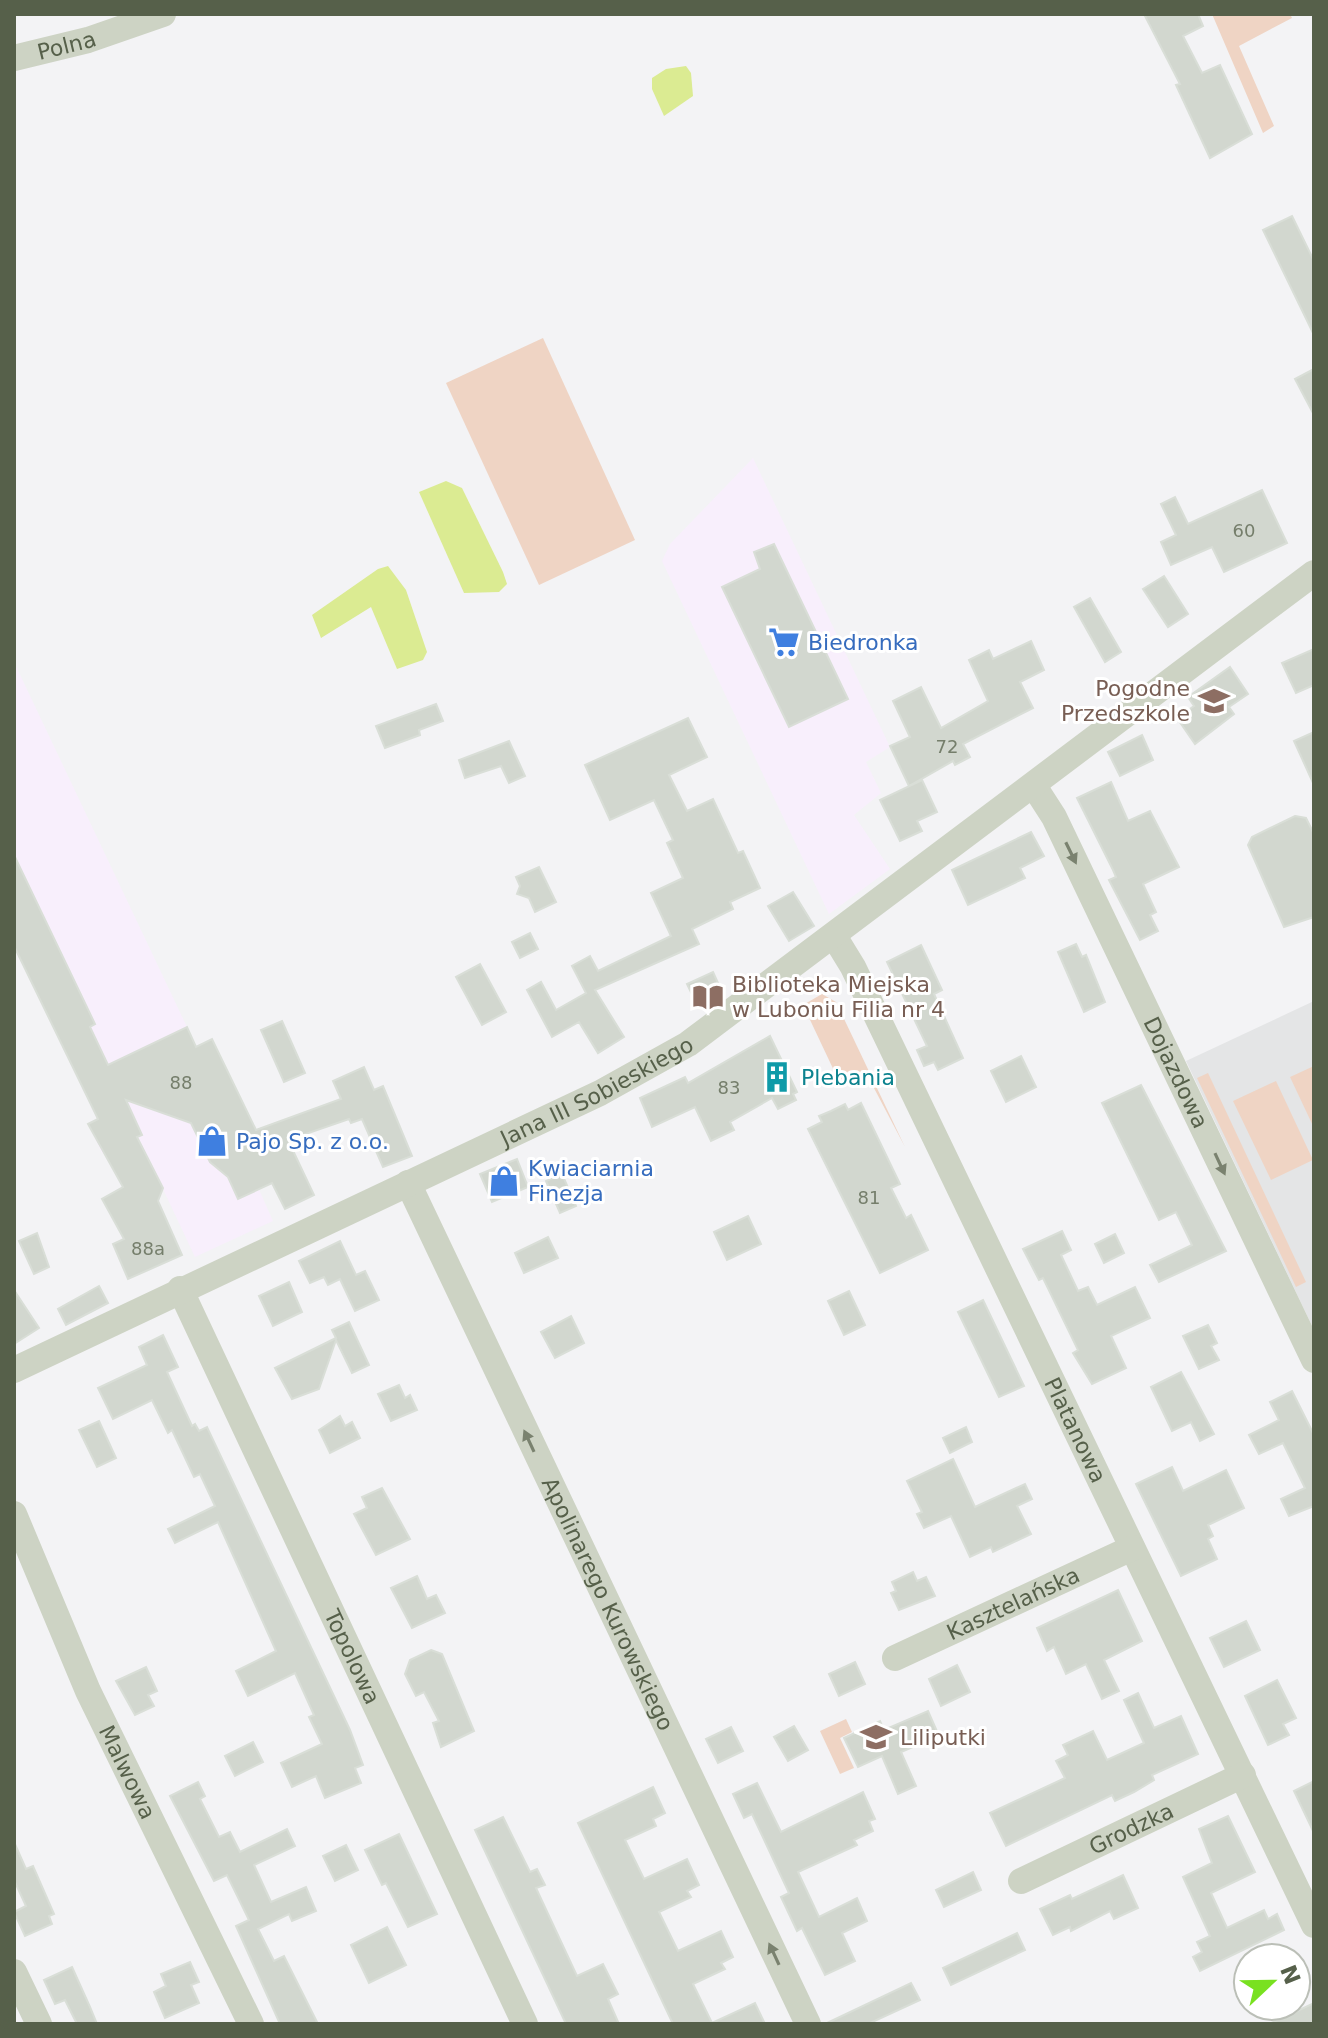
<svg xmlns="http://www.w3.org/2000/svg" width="1328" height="2038" viewBox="0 0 1328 2038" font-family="'DejaVu Sans',sans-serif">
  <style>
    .commercial { fill: #f8effc }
    .education { fill: #e4e5e6 }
    .green { fill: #efd4c4 }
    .water { fill: #dbeb92 }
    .building { fill: #d2d7cf; stroke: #d9ded7; stroke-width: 2 }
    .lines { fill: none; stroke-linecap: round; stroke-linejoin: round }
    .minor { stroke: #cdd3c4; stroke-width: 26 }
    .oneway { fill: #7a826f }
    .labels { text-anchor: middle; stroke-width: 6; stroke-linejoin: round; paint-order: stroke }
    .number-label { font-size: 18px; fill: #757e6b }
    .street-label { font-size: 22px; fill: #56604a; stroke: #fff }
    .shop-label { font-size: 22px; fill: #366cbe; stroke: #fff; text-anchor: start }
    .education-label { font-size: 22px; fill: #785e54; stroke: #fff; text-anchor: start }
    .culture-label { font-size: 22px; fill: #0d838f; stroke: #fff; text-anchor: start }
  </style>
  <rect width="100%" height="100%" fill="#f3f3f5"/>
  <g class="commercial">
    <polygon points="753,458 890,747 866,762 881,793 854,815 890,869 829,914 662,561 670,544"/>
    <polygon points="14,662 187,1027 273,1221 195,1257 163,1189 159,1198 134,1209 106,1152 102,1153 88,1124 97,1119 14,946"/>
  </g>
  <polygon class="education" points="1314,1001 1314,1330 1186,1061"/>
  <g class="green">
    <polygon points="1212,14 1290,14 1292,18 1239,46 1274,126 1263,133"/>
    <polygon points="543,338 635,540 539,585 446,383"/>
    <polygon points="822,994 836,1002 905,1147 865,1071 844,1080 837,1077 803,1005"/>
    <polygon points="1314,1066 1314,1128 1290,1077"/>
    <polygon points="1208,1073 1306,1282 1296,1287 1197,1078"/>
    <polygon points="1276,1081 1313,1160 1271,1180 1233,1101"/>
    <polygon points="846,1719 852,1732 840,1738 854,1768 840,1774 820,1731"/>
  </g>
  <g class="water">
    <polygon points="686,66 691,73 693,96 664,116 652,89 652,78 666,69"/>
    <polygon points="446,481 462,488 503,572 507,584 499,592 464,593 419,492"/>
    <polygon points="388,566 406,590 427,652 423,660 397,669 371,607 321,638 312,615 378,569"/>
  </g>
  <g class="building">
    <polygon points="1144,14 1198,14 1203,26 1183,36 1202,73 1220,65 1252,134 1210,158 1176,85 1180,84"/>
    <polygon points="1292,216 1314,261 1314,335 1263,230"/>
    <polygon points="1314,369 1314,415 1295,379"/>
    <polygon points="1262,490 1287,543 1224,572 1212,547 1171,565 1161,542 1176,535 1161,504 1175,497 1188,524"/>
    <polygon points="774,544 848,699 789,727 722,587 760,569 754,552"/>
    <polygon points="1164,576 1188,614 1168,627 1143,589"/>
    <polygon points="1090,598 1121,652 1105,662 1074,607"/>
    <polygon points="1031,641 1044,670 1020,682 1033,708 963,744 970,757 955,765 953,761 909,786 890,746 910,737 893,701 921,687 941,728 988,701 969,660 989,650 993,659"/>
    <polygon points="1314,649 1314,685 1296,693 1282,663"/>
    <polygon points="1230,667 1248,694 1229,707 1234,714 1195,744 1177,718 1194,706 1188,697"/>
    <polygon points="436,704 443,721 419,730 420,735 385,748 376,726"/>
    <polygon points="688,718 707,757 669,775 687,811 713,799 738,853 743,851 760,888 730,902 733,909 692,929 699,944 595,990 624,1037 598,1053 579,1022 552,1037 527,990 541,982 556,1010 586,993 572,966 590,956 598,971 671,936 651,893 683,878 667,843 673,840 654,800 610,820 585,765"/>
    <polygon points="1314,732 1314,785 1294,741"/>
    <polygon points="1142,735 1153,760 1120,776 1108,752"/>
    <polygon points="509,741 525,776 509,783 501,766 465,778 459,760"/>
    <polygon points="922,780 937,812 917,821 922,831 900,841 880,800"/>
    <polygon points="1111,782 1128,821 1150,811 1179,867 1143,884 1156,912 1150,915 1158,931 1140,940 1109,880 1116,877 1113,870 1077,798"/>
    <polygon points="1295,816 1306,818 1314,834 1314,917 1284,927 1248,845 1252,837"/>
    <polygon points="1031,832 1044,856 1020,868 1025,878 968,905 952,870"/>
    <polygon points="14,855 95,1024 90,1027 108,1065 187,1027 196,1047 212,1039 256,1130 341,1099 333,1081 364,1067 374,1090 383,1086 412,1156 383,1167 362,1119 351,1123 349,1119 288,1140 314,1195 285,1209 272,1183 238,1199 228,1177 210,1162 191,1123 126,1100 142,1135 137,1137 163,1188 158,1201 182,1255 128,1279 113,1244 124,1239 102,1199 123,1187 88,1124 98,1119 14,946"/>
    <polygon points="539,867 556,902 535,912 529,898 517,894 520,886 516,877"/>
    <polygon points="793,892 814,926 789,941 768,906"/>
    <polygon points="530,933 538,949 520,958 512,942"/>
    <polygon points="1076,944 1082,957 1086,955 1105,1002 1084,1012 1058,952"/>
    <polygon points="921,945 942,990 934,994 963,1058 938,1070 934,1062 924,1066 917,1050 927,1046 887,962"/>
    <polygon points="480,964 506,1012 482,1025 456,977"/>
    <polygon points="713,972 723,994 698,1007 687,984"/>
    <polygon points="282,1021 305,1073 284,1082 261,1030"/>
    <polygon points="770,1036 797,1092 793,1094 796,1100 778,1109 772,1098 730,1122 734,1130 711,1141 695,1107 652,1127 640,1098 685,1077 688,1083"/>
    <polygon points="1021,1056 1036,1087 1006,1102 991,1071"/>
    <polygon points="1141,1085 1226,1251 1159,1282 1150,1265 1192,1245 1176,1212 1159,1220 1102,1103"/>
    <polygon points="861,1103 900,1184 891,1188 906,1218 911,1215 928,1250 880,1273 808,1129 822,1122 819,1116 831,1111 845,1104 848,1110"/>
    <polygon points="517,1159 528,1187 492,1202 480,1174"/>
    <polygon points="562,1174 576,1206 560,1213 546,1181"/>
    <polygon points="748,1216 761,1244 727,1260 714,1232"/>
    <polygon points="1062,1231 1071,1250 1061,1255 1078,1291 1088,1287 1097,1305 1135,1287 1150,1318 1111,1336 1126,1368 1092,1384 1073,1353 1078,1350 1043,1278 1039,1280 1023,1249"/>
    <polygon points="37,1233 49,1267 34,1274 19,1241"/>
    <polygon points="1115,1234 1124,1253 1104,1263 1095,1244"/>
    <polygon points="548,1237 558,1258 524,1273 515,1253"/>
    <polygon points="340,1241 356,1275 365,1271 379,1300 355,1311 340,1279 328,1285 324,1277 310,1283 299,1261"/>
    <polygon points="289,1282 302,1312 273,1326 259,1296"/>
    <polygon points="99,1286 108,1303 66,1325 58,1309"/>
    <polygon points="14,1290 39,1328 14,1344"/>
    <polygon points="849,1291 865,1325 844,1335 828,1301"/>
    <polygon points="983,1300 1024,1386 999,1397 958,1312"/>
    <polygon points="571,1316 584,1343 555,1358 541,1332"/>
    <polygon points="349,1322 369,1365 352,1373 336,1340 319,1389 292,1399 275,1368 336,1338 332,1330"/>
    <polygon points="1208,1325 1217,1343 1211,1346 1219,1360 1199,1369 1183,1336"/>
    <polygon points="163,1335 178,1367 167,1372 192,1426 195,1424 199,1431 207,1427 350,1730 363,1765 355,1768 361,1783 325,1798 316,1776 292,1787 281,1763 322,1744 309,1717 314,1715 295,1673 248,1696 236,1671 276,1651 218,1522 175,1543 168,1529 215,1506 200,1474 194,1477 172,1430 168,1433 152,1400 113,1419 98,1388 147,1365 139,1347"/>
    <polygon points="1181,1372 1214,1434 1200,1441 1191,1422 1172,1431 1151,1387"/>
    <polygon points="399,1385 405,1398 410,1395 417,1410 391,1421 378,1394"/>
    <polygon points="1292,1391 1314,1435 1314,1506 1289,1516 1281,1499 1305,1488 1283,1443 1259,1454 1249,1435 1279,1420 1270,1402"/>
    <polygon points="340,1416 345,1426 352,1422 360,1438 330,1453 319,1430"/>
    <polygon points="99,1421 116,1458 97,1467 79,1430"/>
    <polygon points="966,1427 972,1442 950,1453 943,1438"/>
    <polygon points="953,1459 975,1507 1025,1484 1032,1499 1017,1506 1031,1534 993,1552 991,1547 970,1557 951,1516 924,1528 917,1514 922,1512 907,1481"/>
    <polygon points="1172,1467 1183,1491 1226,1470 1244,1508 1208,1525 1213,1536 1208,1539 1217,1559 1181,1576 1136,1484"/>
    <polygon points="382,1488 410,1539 376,1555 354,1514 367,1508 362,1497"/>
    <polygon points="913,1572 917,1581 926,1577 935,1596 899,1610 891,1593 896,1591 892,1582"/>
    <polygon points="417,1576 427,1599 436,1595 445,1613 412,1628 391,1588"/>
    <polygon points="1118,1590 1142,1641 1104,1660 1119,1691 1102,1699 1086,1664 1066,1674 1054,1647 1047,1651 1037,1628"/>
    <polygon points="1246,1621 1260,1650 1224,1667 1210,1638"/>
    <polygon points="431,1650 442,1654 474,1731 441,1747 433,1723 439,1721 424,1692 416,1696 405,1674 410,1660"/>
    <polygon points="855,1662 865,1684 839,1696 829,1674"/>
    <polygon points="957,1665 970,1692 941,1706 929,1679"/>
    <polygon points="146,1667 157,1691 148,1695 154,1706 135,1715 116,1681"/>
    <polygon points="1277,1680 1296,1718 1283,1724 1289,1735 1268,1745 1245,1696"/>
    <polygon points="1138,1693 1154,1728 1181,1716 1198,1754 1152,1775 1154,1780 1134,1792 1115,1801 1112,1795 1006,1846 990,1813 1065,1778 1056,1761 1068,1755 1063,1745 1093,1731 1107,1760 1144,1743 1124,1700"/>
    <polygon points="928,1711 939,1736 901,1752 916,1786 898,1794 882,1756 858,1767 844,1738 880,1721 884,1730"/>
    <polygon points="794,1726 808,1750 788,1761 774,1737"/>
    <polygon points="731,1727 743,1751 718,1763 706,1739"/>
    <polygon points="253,1742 263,1762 235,1776 225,1756"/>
    <polygon points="1314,1781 1314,1833 1294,1791"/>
    <polygon points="198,1782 205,1796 200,1799 219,1837 230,1832 240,1852 287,1829 295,1846 254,1865 271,1902 306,1887 316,1911 292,1921 289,1914 258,1929 274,1961 284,1956 318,2024 280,2024 236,1926 249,1920 227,1875 214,1881 170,1796"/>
    <polygon points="757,1783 781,1832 863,1792 875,1819 869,1821 873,1831 854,1840 857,1845 798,1872 819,1917 857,1898 867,1921 842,1933 855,1961 825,1975 802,1928 797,1931 781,1897 789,1893 752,1814 744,1818 733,1794"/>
    <polygon points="653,1787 665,1813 653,1819 656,1826 625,1840 644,1879 687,1859 699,1885 687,1891 691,1897 659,1912 678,1951 721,1931 733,1957 721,1963 725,1969 693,1984 712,2023 755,2003 765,2024 673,2024 578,1823"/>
    <polygon points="1228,1816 1255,1872 1211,1893 1227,1928 1264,1910 1268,1919 1277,1914 1284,1930 1200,1971 1193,1957 1202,1952 1197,1942 1210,1936 1183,1877 1212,1863 1199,1829"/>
    <polygon points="503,1817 530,1872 537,1869 545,1885 536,1888 577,1976 603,1964 618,1994 608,1999 619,2024 566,2024 475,1830"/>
    <polygon points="399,1834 437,1914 408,1927 386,1883 382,1885 365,1850"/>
    <polygon points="14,1842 26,1869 33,1866 54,1914 49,1916 52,1924 25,1936 14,1912 26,1906 14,1880"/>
    <polygon points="346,1845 358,1870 335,1881 323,1856"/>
    <polygon points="973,1872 981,1890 944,1907 936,1890"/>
    <polygon points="1123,1875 1138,1908 1114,1919 1110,1911 1071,1931 1070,1927 1053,1935 1040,1909 1070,1895 1072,1899"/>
    <polygon points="387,1927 406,1965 369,1983 351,1945"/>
    <polygon points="1017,1933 1025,1950 951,1985 943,1968"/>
    <polygon points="190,1962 199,1982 191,1985 199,2003 165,2018 154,1992 166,1986 161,1974"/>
    <polygon points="72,1967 90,2007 97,2024 77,2024 65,2000 55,2004 44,1980"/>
    <polygon points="911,1983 920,2000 868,2024 825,2024"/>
    <polygon points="1314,2003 1314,2024 1269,2024"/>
  </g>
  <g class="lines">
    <g class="minor">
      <path id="s1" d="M14 58 88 40 163 14"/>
      <path id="s2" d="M1034 786 1054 817 1314 1360"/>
      <path id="s3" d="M834 936 853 967 1314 1925"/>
      <path id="s4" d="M408 1183 808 2024"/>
      <path id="s5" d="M180 1289 525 2024"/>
      <path id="s6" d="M14 1370 600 1093 688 1044 1314 573"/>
      <path id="s7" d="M14 1514 88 1691 251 2024"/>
      <path id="s8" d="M895 1658 1132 1548"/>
      <path id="s9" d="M1021 1881 1243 1775"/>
      <polyline points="14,1972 39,2024"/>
    </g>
  </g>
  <defs><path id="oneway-solid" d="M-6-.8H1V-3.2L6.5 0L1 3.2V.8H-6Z" transform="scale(2)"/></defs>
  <g class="oneway">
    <use href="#oneway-solid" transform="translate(1071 853) rotate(64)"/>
    <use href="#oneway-solid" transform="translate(1220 1164) rotate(65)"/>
    <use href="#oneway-solid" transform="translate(529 1441) rotate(-115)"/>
    <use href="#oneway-solid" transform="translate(774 1954) rotate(-115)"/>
  </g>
  <defs>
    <symbol id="supermarket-bare" viewBox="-9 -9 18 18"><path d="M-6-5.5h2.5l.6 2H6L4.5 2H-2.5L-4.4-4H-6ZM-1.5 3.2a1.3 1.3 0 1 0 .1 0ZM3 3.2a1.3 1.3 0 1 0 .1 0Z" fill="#3f7fe0" stroke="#fff" stroke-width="2.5" paint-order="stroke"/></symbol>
    <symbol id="school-bare" viewBox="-9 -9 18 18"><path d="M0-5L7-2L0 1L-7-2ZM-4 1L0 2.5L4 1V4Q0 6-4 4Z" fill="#8d6e63" stroke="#fff" stroke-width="2.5" paint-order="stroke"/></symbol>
    <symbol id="library-bare" viewBox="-9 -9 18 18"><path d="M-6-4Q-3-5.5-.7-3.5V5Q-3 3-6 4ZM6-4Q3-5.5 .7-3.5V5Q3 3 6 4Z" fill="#8d6e63" stroke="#fff" stroke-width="2.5" paint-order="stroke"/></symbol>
    <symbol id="building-bare" viewBox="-9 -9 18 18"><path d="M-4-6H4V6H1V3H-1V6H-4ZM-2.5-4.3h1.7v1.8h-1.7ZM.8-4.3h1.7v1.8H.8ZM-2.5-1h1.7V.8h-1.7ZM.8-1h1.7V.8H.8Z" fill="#0f9aa8" stroke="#fff" stroke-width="2.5" paint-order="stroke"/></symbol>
    <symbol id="shop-bare" viewBox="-9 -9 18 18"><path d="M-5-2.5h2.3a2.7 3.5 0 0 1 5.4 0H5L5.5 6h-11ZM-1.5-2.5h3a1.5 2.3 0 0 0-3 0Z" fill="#3f7fe0" stroke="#fff" stroke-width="2.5" paint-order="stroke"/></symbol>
  </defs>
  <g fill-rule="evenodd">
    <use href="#supermarket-bare" x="762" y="620" width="44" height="44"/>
    <use href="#school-bare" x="1192" y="679" width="44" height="44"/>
    <use href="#library-bare" x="686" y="975" width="44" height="44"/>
    <use href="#building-bare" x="755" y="1055" width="44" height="44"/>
    <use href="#shop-bare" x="190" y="1119" width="44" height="44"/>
    <use href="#shop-bare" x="482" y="1159" width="44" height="44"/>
    <use href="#school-bare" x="854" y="1715" width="44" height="44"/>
  </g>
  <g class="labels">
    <g class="number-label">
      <text x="1244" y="537">60</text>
      <text x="947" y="753">72</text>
      <text x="181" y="1089">88</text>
      <text x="729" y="1094">83</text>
      <text x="869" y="1204">81</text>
      <text x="148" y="1255">88a</text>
    </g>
    <g class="street-label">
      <text dy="8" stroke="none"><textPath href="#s1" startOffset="54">Polna</textPath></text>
      <text dy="8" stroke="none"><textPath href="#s2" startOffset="320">Dojazdowa</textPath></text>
      <text dy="8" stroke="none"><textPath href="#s6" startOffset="646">Jana III Sobieskiego</textPath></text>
      <text dy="8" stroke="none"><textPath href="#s3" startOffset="550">Platanowa</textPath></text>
      <text dy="8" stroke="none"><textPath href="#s8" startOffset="130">Kasztelańska</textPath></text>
      <text dy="8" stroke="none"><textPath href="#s4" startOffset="466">Apolinarego Kurowskiego</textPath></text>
      <text dy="8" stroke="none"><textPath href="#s5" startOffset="406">Topolowa</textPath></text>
      <text dy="8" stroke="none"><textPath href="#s7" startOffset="282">Malwowa</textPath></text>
      <text dy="8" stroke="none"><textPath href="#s9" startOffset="122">Grodzka</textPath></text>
    </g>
    <g class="shop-label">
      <text x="808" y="650">Biedronka</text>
      <text x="236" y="1149">Pajo Sp. z o.o.</text>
      <text x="528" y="1176">Kwiaciarnia<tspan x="528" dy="25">Finezja</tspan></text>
    </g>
    <g class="education-label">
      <text x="1190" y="696" text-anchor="end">Pogodne<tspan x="1190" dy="25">Przedszkole</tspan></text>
      <text x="732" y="992">Biblioteka Miejska<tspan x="732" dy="25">w Luboniu Filia nr 4</tspan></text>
      <text x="900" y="1745">Liliputki</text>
    </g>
    <g class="culture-label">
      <text x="801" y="1085">Plebania</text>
    </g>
  </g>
  <rect width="1328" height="2038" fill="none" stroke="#56604a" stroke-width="32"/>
  <g transform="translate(1272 1982) rotate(68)"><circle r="38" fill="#ffffff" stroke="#bbbfb7" stroke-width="2"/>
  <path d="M0-6L14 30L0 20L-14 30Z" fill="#79e120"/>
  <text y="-12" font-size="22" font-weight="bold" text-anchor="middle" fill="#56604a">N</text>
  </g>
</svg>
